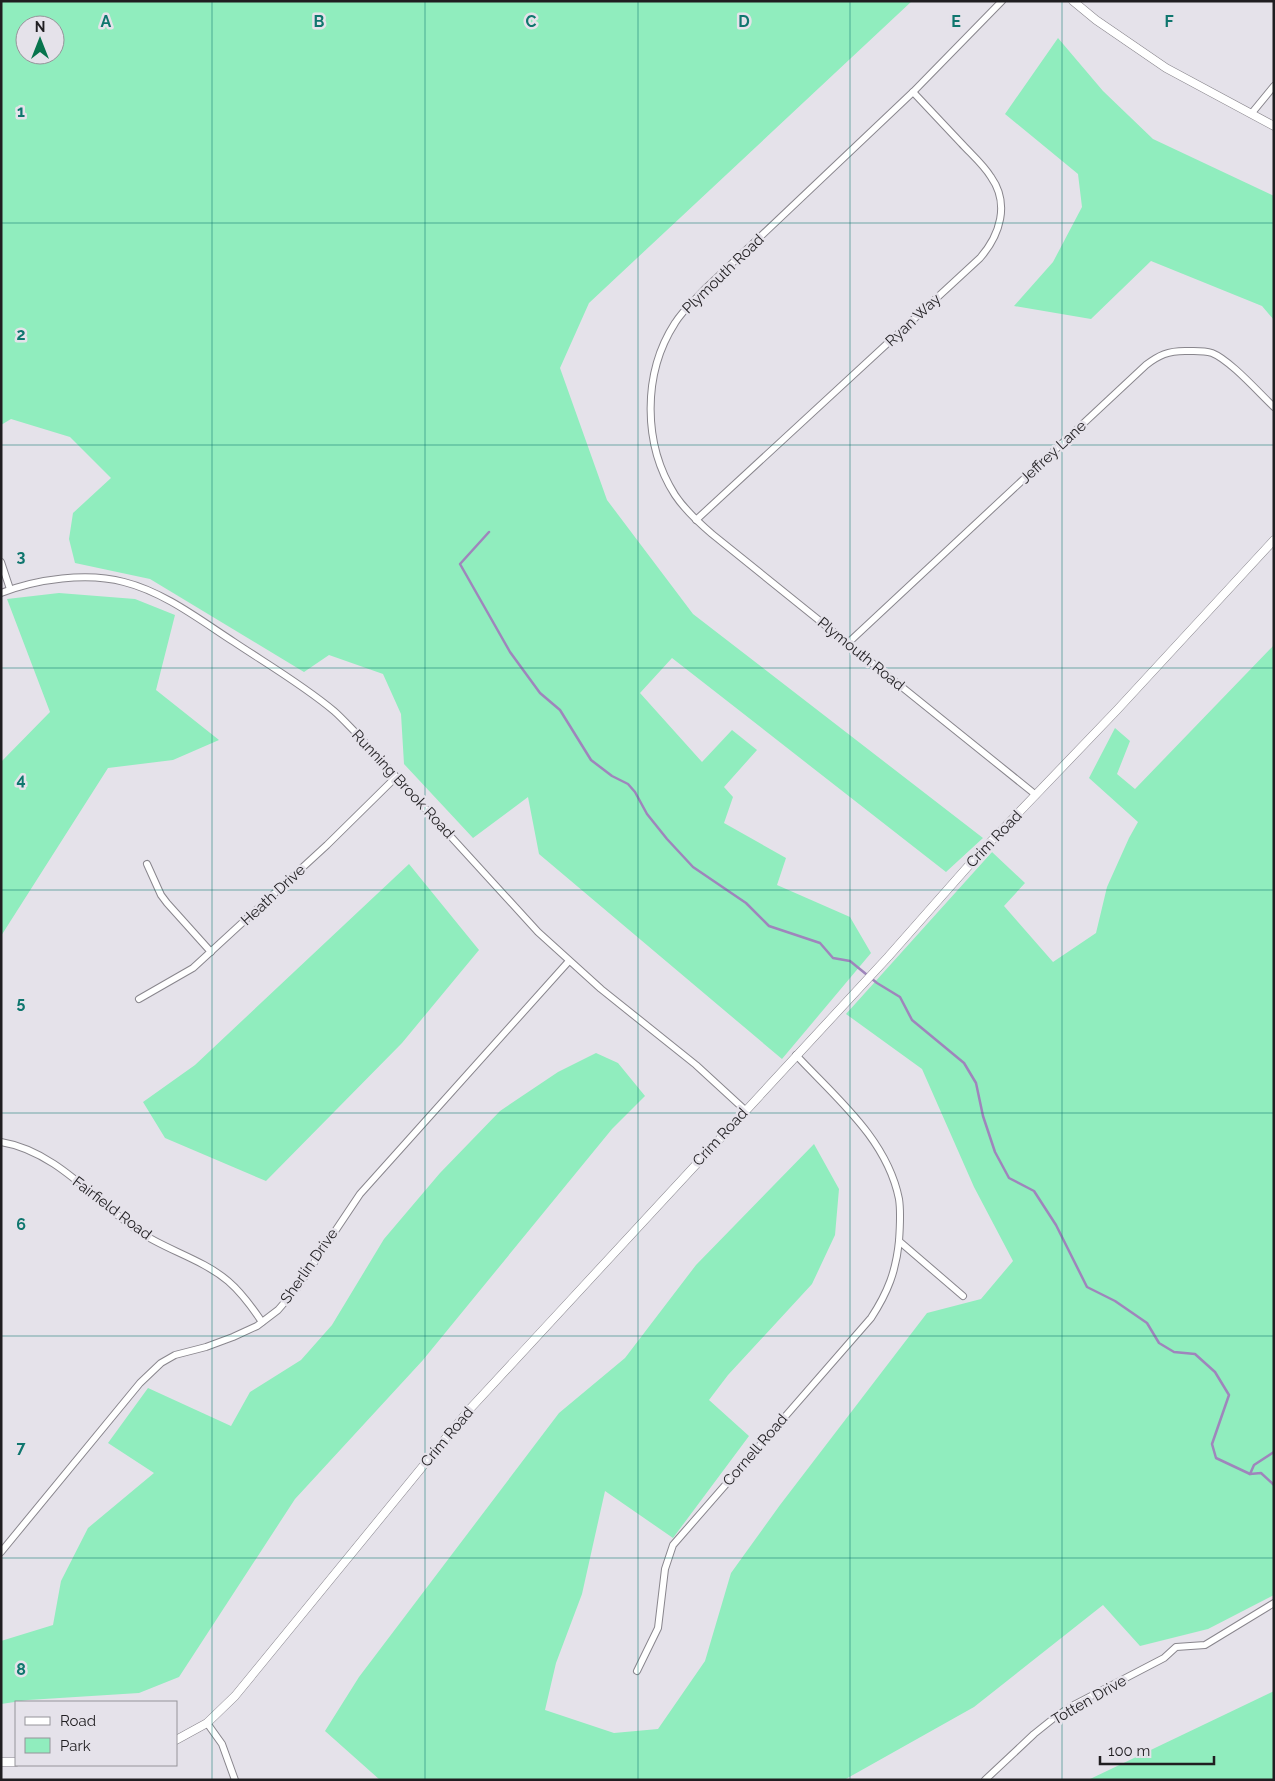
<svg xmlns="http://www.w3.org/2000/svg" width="1275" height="1781" viewBox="0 0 1275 1781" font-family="Raleway,sans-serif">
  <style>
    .green { fill: #90edbe; fill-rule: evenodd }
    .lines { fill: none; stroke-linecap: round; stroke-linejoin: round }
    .stream { stroke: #9f85bc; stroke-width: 2.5 }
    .minor-casing { stroke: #89868d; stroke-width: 8 }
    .tertiary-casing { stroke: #89868d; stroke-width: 9 }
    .minor { stroke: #fff; stroke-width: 6 }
    .tertiary { stroke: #fff; stroke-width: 8 }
    .grid { fill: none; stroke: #0f766e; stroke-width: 1; stroke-opacity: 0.55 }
    .labels { text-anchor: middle; stroke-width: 5; stroke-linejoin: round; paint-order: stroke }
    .street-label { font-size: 15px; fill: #201e21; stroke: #e5e2ea }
    .grid-label { font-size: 16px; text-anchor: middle; font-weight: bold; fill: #0f766e; stroke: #e5e2ea; stroke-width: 5; stroke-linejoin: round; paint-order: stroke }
  </style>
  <rect width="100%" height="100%" fill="#e5e2ea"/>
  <g class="green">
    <path d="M1 1H912L589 303 560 368 607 500 693 614 983 838 946 872 672 658 640 693 702 762 732 730 757 750 724 787 733 797 724 823 786 858 777 885 850 917 871 953 782 1059 539 854 528 797 473 838 404 764 401 714 383 674 329 655 304 672 150 579 75 563 69 539 73 513 111 478 70 437 11 419 1 425ZM25 25H55V55H25Z"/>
    <polygon points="1058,38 1103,91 1153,139 1274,196 1274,320 1262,306 1151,261 1091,319 1014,306 1053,262 1082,207 1078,174 1005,114"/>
    <polygon points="59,593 135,599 175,615 156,690 219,740 173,760 108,768 1,936 1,762 50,712 7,599"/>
    <polygon points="1274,645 1274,1595 1208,1629 1140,1646 1103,1605 974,1707 844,1780 380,1780 325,1731 359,1677 559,1413 625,1358 696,1265 814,1144 839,1189 835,1235 812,1284 728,1375 709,1400 749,1436 673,1538 605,1491 582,1594 556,1663 545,1710 614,1733 658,1729 705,1661 731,1573 780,1505 927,1313 981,1299 1013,1261 974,1187 922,1069 846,1014 992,852 1025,883 1004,906 1053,962 1096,933 1107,887 1129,838 1138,822 1089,778 1115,728 1130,741 1117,774 1135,789"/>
    <polygon points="409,864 479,950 402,1043 266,1181 165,1138 143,1102 195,1065"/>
    <polygon points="596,1053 618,1063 645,1096 612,1129 423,1360 295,1499 179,1677 139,1693 28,1700 1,1704 1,1641 53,1625 61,1581 88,1528 154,1473 108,1443 148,1388 231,1426 250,1392 301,1360 332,1325 384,1239 440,1173 500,1111 558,1072"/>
    <polygon points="1274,1691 1274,1780 1088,1780"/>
  </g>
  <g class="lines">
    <g class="stream">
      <polyline points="489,532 460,564 510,652 540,693 560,710 591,760 612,776 628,784 635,792 647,814 667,839 693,867 746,903 769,926 820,943 833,958 850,961 877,983 900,997 912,1020 964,1063 976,1083 983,1116 995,1152 1009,1178 1034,1191 1056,1225 1087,1287 1115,1301 1147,1323 1159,1343 1174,1352 1195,1354 1215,1372 1229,1395 1212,1444 1216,1458 1250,1474 1261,1473 1274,1485"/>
      <polyline points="1250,1474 1254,1465 1274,1452"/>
    </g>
    <defs>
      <g id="minor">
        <path d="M1002 1 913 92 705 289C695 300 683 310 675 323 642 374 643 445 675 495 685 510 698 522 712 534L1036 795"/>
        <polyline points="1251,114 1274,86"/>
        <path d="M696 520 980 258C1000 235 1010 204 991 177 983 164 971 154 961 143 945 126 929 109 913 92"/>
        <polyline points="1,562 10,589"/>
        <path d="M1 593C37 579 87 572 124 582 164 592 200 620 234 642 267 664 303 685 334 711 342 718 350 727 358 735L538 932 601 989 696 1065 745 1110"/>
        <path d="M848 643 1146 365C1159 355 1168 351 1185 351 1194 351 1203 350 1212 353 1230 360 1259 393 1274 407"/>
        <polyline points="147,864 161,895 167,903 211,952"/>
        <polyline points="139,999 193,968 327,845 396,777"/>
        <path d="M796 1055C836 1098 887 1139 899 1199 901 1212 900 1227 899 1241L963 1296"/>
        <path d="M1 1142C56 1151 94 1200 138 1231 166 1250 202 1259 228 1281 242 1293 252 1307 262 1322"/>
        <polyline points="1,1552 140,1383 161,1363 175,1355 206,1347 233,1337 257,1326 278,1310 297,1288 360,1194 569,961"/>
        <path d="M637 1671 658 1628 665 1569 673 1545 871 1318C888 1292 896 1271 899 1241"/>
        <polyline points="207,1723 222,1744 235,1780"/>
        <polyline points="985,1780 1034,1734 1054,1718 1070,1707 1164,1658 1176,1647 1205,1645 1274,1603"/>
      </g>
      <g id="tertiary">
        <polyline points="1073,1 1096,20 1166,68 1274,126"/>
        <polyline points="176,1740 207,1723 235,1696 468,1411 888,957 978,855 1117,710 1274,540"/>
        <polyline points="1,1762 16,1762"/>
      </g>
    </defs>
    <use href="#minor" class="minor-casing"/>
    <use href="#tertiary" class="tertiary-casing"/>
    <use href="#minor" class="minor"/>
    <use href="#tertiary" class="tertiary"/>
  </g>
  <path class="grid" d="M212 1V1780M425 1V1780M638 1V1780M850 1V1780M1062 1V1780M1 223H1274M1 445H1274M1 668H1274M1 890H1274M1 1113H1274M1 1336H1274M1 1558H1274"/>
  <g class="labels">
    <g class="street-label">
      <text transform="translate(723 274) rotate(-44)" y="5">Plymouth Road</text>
      <text transform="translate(913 320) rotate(-43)" y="5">Ryan Way</text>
      <text transform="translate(1053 452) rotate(-43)" y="5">Jeffrey Lane</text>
      <text transform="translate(861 654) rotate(39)" y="5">Plymouth Road</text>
      <text transform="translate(403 784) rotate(47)" y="5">Running Brook Road</text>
      <text transform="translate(994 839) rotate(-46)" y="5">Crim Road</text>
      <text transform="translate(273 895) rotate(-43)" y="5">Heath Drive</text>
      <text transform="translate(720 1137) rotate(-47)" y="5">Crim Road</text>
      <text transform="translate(112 1208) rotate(37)" y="5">Fairfield Road</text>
      <text transform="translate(309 1266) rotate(-55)" y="5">Sherlin Drive</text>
      <text transform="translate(447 1437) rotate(-50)" y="5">Crim Road</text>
      <text transform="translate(755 1450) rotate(-49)" y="5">Cornell Road</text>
      <text transform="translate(1089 1700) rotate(-30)" y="5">Totten Drive</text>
    </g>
  </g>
  <g class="grid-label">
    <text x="106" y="27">A</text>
    <text x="319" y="27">B</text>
    <text x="531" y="27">C</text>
    <text x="744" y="27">D</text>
    <text x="956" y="27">E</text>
    <text x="1169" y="27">F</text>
    <text x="21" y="117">1</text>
    <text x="21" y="340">2</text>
    <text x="21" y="562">3</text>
    <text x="21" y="785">4</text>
    <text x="21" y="1008">5</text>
    <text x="21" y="1230">6</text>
    <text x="21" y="1453">7</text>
    <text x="21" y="1675">8</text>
  </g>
  <rect width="1275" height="1781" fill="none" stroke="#201e21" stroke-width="5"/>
  <rect x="15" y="1701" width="162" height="65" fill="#e5e2ea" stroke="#96949a"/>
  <rect x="25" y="1717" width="25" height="8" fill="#ffffff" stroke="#96949a"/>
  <text x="60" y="1726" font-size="15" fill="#201e21">Road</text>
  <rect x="25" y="1738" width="25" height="15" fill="#90edbe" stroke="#96949a"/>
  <text x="60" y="1751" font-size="15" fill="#201e21">Park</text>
  <g transform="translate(40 40)"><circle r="24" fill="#e5e2ea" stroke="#96949a"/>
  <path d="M0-4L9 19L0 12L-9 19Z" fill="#08744d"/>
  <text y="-8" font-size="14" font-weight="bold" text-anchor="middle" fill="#201e21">N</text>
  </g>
  <path d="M1100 1756v8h114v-8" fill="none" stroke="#201e21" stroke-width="2.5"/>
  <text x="1108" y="1756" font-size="15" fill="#201e21" stroke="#e5e2ea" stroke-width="4" paint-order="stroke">100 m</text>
</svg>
